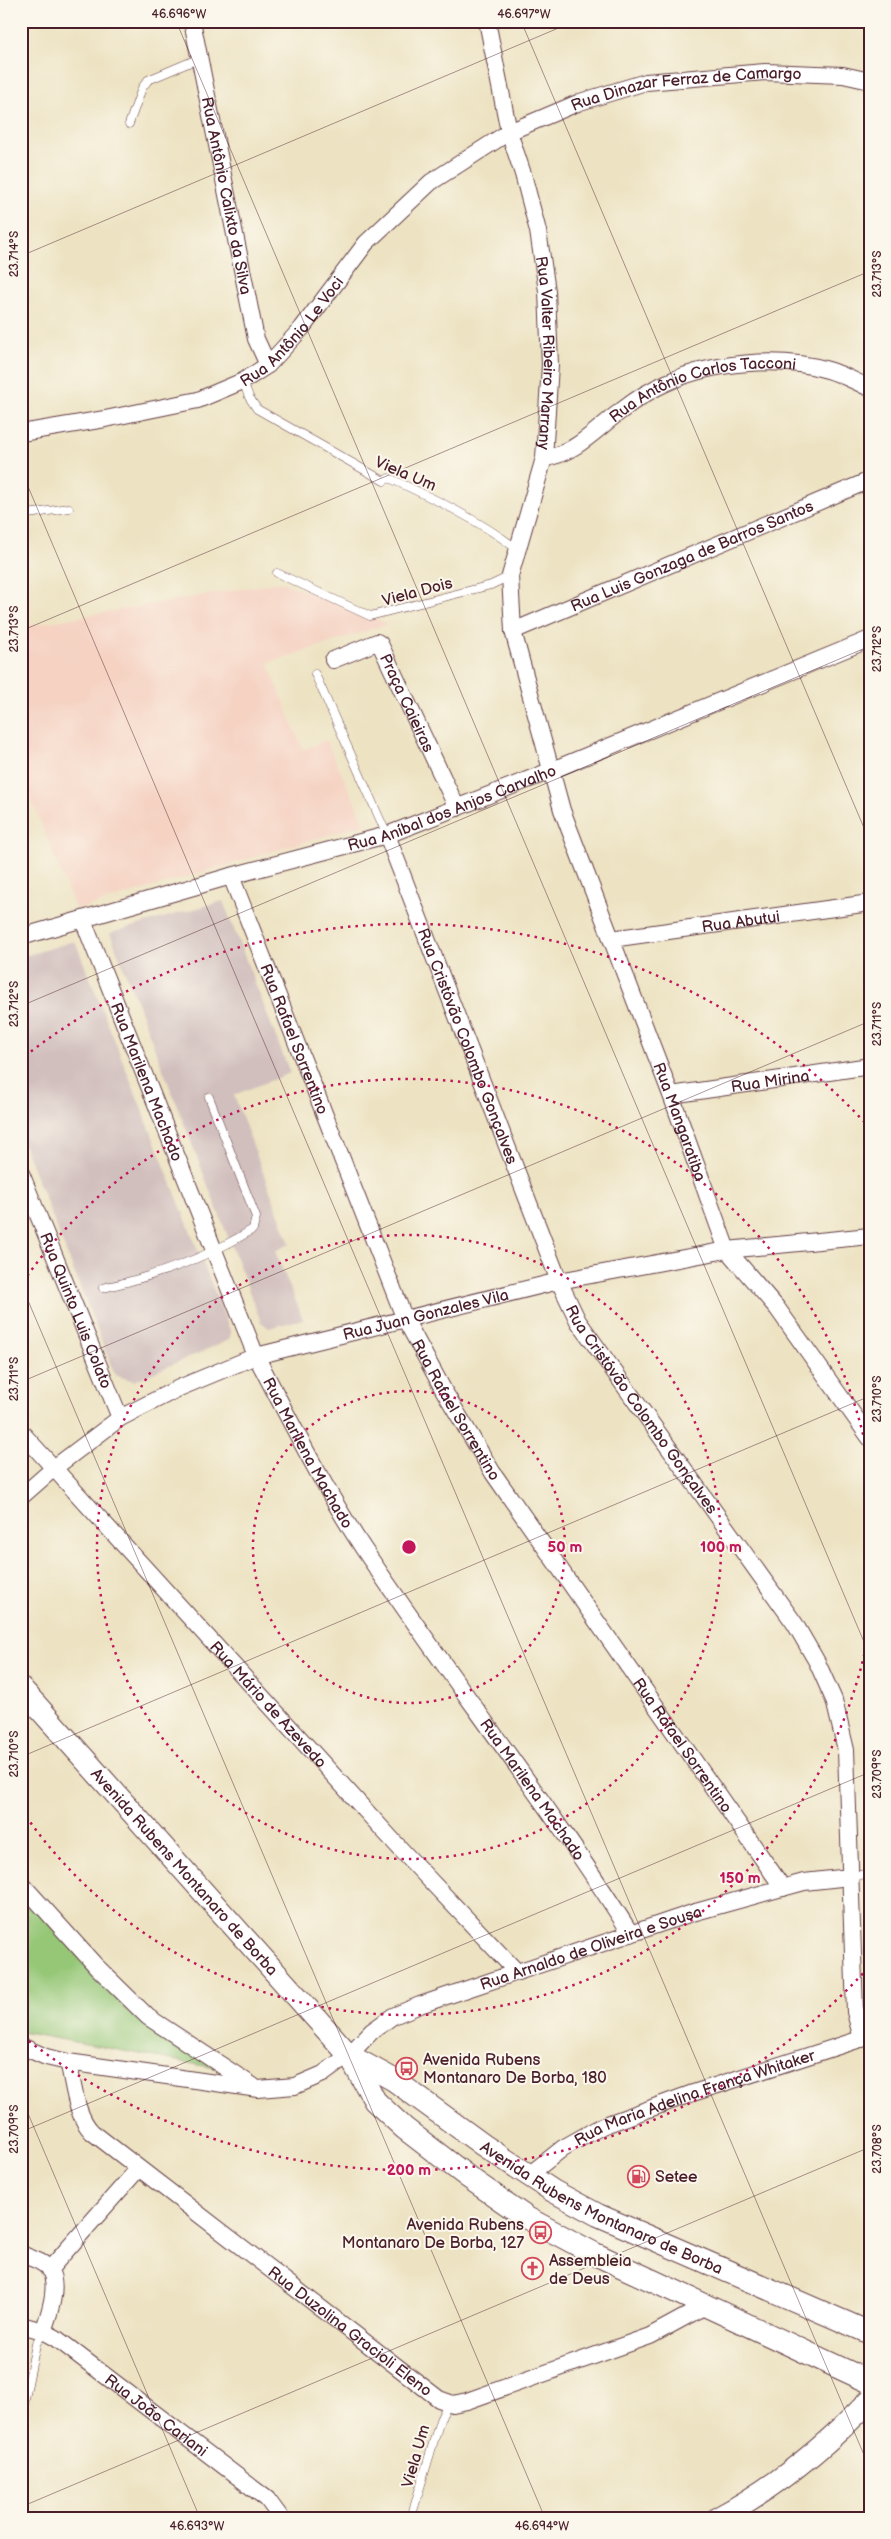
<svg xmlns="http://www.w3.org/2000/svg" width="891" height="2539" viewBox="0 0 891 2539" font-family="'Balsamiq Sans',sans-serif">
  <style>
    .built { fill: #f5d2c2 }
    .industrial { fill: #d1bfbd }
    .green { fill: #95c777; stroke: #707351 }
    .lines { fill: none; stroke-linecap: round; stroke-linejoin: round }
    .lane-casing { stroke: #623c42; stroke-width: 9 }
    .street-casing { stroke: #623c42; stroke-width: 18 }
    .secondary-casing { stroke: #623c42; stroke-width: 24 }
    .lane { stroke: #fff; stroke-width: 8 }
    .street { stroke: #fff; stroke-width: 16 }
    .secondary { stroke: #fff; stroke-width: 22 }
    .ticks { fill: none; stroke: #4a1f2b; stroke-width: 1; stroke-opacity: 0.45 }
    .ring { fill: none; stroke: #c2185b; stroke-width: 2.5; stroke-dasharray: 2.5 5 }
    .labels { text-anchor: middle; stroke-width: 4; stroke-linejoin: round; paint-order: stroke }
    .street-label { font-size: 16px; fill: #4a1f2b; stroke: #fbf7ec }
    .poi-label { font-size: 16px; fill: #4a1f2b; stroke: #fbf7ec; text-anchor: start }
    .centre { fill: #c2185b; stroke: #fbf7ec; stroke-width: 2.5 }
    .ring-label { font-size: 15px; text-anchor: middle; font-weight: bold; fill: #c2185b; stroke: #fbf7ec; stroke-width: 4; stroke-linejoin: round; paint-order: stroke }
    .neatline { fill: none; stroke: #4a1f2b; stroke-width: 2 }
    .ticks-label { font-size: 12px; text-anchor: middle; fill: #4a1f2b }
  </style>
  <rect width="100%" height="100%" fill="#fbf7ec"/>
  <filter id="ink" filterUnits="userSpaceOnUse"><feTurbulence type="fractalNoise" baseFrequency=".02" numOctaves="2"/><feDisplacementMap in="SourceGraphic" scale="10" xChannelSelector="R" yChannelSelector="G"/><feConvolveMatrix kernelMatrix="1 2 1 2 8 2 1 2 1" color-interpolation-filters="sRGB"/></filter>
  <filter id="wash" filterUnits="userSpaceOnUse"><feTurbulence type="fractalNoise" baseFrequency=".0096" numOctaves="4" result="noise"/><feDisplacementMap in="SourceGraphic" scale="20" xChannelSelector="R" yChannelSelector="G"/><feGaussianBlur stdDeviation="1.12" result="paint"/><feColorMatrix in="noise" values="0 0 0 0 0 0 0 0 0 0 0 0 0 0 0 0 0 1.4 0 .05"/><feComposite in="paint" operator="in"/></filter>
  <g filter="url(#wash)">
    <rect width="100%" height="100%" fill="#ede3c3"/>
    <polygon class="built" points="281,582 388,624 268,663 303,750 326,740 365,824 76,910 21,774 21,627"/>
    <g class="industrial">
      <polygon points="223,901 290,1073 234,1095 290,1244 275,1251 303,1319 269,1328 261,1322 110,933"/>
      <polygon points="75,941 231,1333 229,1340 134,1381 115,1375 21,1138 21,957"/>
    </g>
    <polygon class="green" points="21,1892 131,2015 216,2068 21,2032"/>
  </g>
  <g filter="url(#ink)">
    <g class="lines">
      <defs>
        <g id="lane">
          <polyline points="129,124 142,88 148,80 200,58"/>
          <path d="M243 381 249 397 257 409 384 481 389 478C433 498 479 520 517 549"/>
          <polyline points="21,515 69,508"/>
          <polyline points="277,573 370,616 491,585 510,576"/>
          <polyline points="315,674 387,835"/>
          <path d="M103 1288C156 1276 207 1258 253 1229L256 1217 209 1097"/>
          <polyline points="850,1877 870,1873"/>
          <polyline points="21,2418 36,2344 43,2331"/>
          <polyline points="411,2518 440,2420 448,2403"/>
        </g>
        <g id="street">
          <path id="s1" d="M192 21 256 339 268 365"/>
          <path id="s2" d="M487 21 509 132 523 174 538 231 547 291 550 365 544 458 510 576 513 631 562 810 671 1095 727 1250 777 1308 870 1438"/>
          <path id="s3" d="M21 433 105 419 198 400 243 381 268 365 302 328 366 243 431 182 509 132 580 102 646 82 765 72 843 75 870 81"/>
          <path id="s4" d="M544 458C574 455 597 428 621 411 635 400 650 390 666 383 711 362 780 356 828 370 842 374 856 382 870 388"/>
          <path id="s5" d="M513 631 870 480"/>
          <path id="s6" d="M333 660 377 642 380 644 457 808"/>
          <path id="s7" d="M387 835 559 1281 578 1321 795 1624 817 1662 834 1700 846 1750 855 2012 862 2039"/>
          <path id="s8" d="M231 876 404 1317 444 1391 493 1473 783 1888"/>
          <path id="s9" d="M83 920 256 1356C290 1420 323 1487 363 1548 450 1678 547 1801 631 1934"/>
          <path id="s10" d="M21 937 231 876 387 835 550 771 870 639"/>
          <path id="s11" d="M611 939 870 903"/>
          <path id="s12" d="M671 1095 870 1066"/>
          <path id="s13" d="M21 1173 120 1418"/>
          <path id="s14" d="M21 1432 406 1855 517 1972"/>
          <path id="s15" d="M21 1497 54 1468 120 1418 179 1388 256 1356 559 1281 727 1250 870 1236"/>
          <polyline points="21,1883 96,1966 148,2017 253,2086"/>
          <path id="s16" d="M21 2046 46 2057 68 2062 258 2089 295 2086 323 2074 349 2055 372 2031 393 2016 420 2005 692 1913 804 1882 850 1877"/>
          <path id="s17" d="M68 2062C74 2084 75 2115 92 2132L439 2399 453 2404 467 2401 650 2336 707 2305"/>
          <path id="s18" d="M529 2175 563 2148 602 2126 693 2093 870 2036"/>
          <path d="M21 2254C30 2258 43 2261 49 2269 60 2285 49 2315 43 2331"/>
          <polyline points="49,2270 138,2169"/>
          <path id="s19" d="M21 2325 43 2331 56 2338 267 2499 281 2518"/>
        </g>
        <g id="secondary">
          <path id="s20" d="M21 1688 349 2055 375 2101 404 2128 468 2177 527 2218 595 2254 870 2382"/>
          <path id="s21" d="M350 2056 394 2080 483 2145 553 2191 598 2215 870 2333"/>
          <path d="M718 2518C774 2488 826 2446 870 2400"/>
        </g>
      </defs>
      <use href="#lane" class="lane-casing"/>
      <use href="#street" class="street-casing"/>
      <use href="#secondary" class="secondary-casing"/>
      <use href="#lane" class="lane"/>
      <use href="#street" class="street"/>
      <use href="#secondary" class="secondary"/>
    </g>
  </g>
  <path class="ticks" d="M176 21 870 1656M521 21 870 842M867 21 870 29M21 256 575 21M21 470 870 2469M21 631 870 271M21 1006 870 646M21 1284 545 2518M21 1382 870 1021M21 1757 870 1396M21 2097 200 2518M21 2132 870 1772M21 2507 870 2147"/>
  <g class="ring">
    <circle cx="409" cy="1547" r="156"/>
    <circle cx="409" cy="1547" r="312"/>
    <path d="M869 1632A468 468 0 0 1 23 1812M23 1282A468 468 0 0 1 869 1462"/>
    <path d="M868 1968A623 623 0 0 1 25 2038M25 1056A623 623 0 0 1 868 1126"/>
  </g>
  <defs>
    <symbol id="bus-ring" viewBox="-11 -11 22 22"><circle r="9.5" fill="#fbf7ec" stroke="#d1495b" stroke-width="1.5"/><path d="M-5-6H5V4H4V6H2V4H-2V6H-4V4H-5ZM-3.5-4V0h7V-4ZM-3.5 1.2v1.5H-2V1.2ZM2 1.2v1.5H3.5V1.2Z" fill="#d1495b"/></symbol>
    <symbol id="fuel-ring" viewBox="-11 -11 22 22"><circle r="9.5" fill="#fbf7ec" stroke="#d1495b" stroke-width="1.5"/><path d="M-5.5-6h7V0h2V4h1.3V-2.5L3-4.5l.8-.8L6-3V5H2.5V1h-1V6h-7ZM-4.2-4.7v3.2H.2V-4.7Z" fill="#d1495b"/></symbol>
    <symbol id="church-ring" viewBox="-11 -11 22 22"><circle r="9.5" fill="#fbf7ec" stroke="#d1495b" stroke-width="1.5"/><path d="M-1.2-6h2.4v3.5h3.3v2.4h-3.3V6h-2.4V-.1h-3.3v-2.4h3.3Z" fill="#d1495b"/></symbol>
  </defs>
  <g fill-rule="evenodd">
    <use href="#bus-ring" x="394" y="2056" width="25" height="25"/>
    <use href="#fuel-ring" x="626" y="2164" width="25" height="25"/>
    <use href="#bus-ring" x="528" y="2220" width="25" height="25"/>
    <use href="#church-ring" x="520" y="2256" width="25" height="25"/>
  </g>
  <g class="labels">
    <g class="street-label">
      <text dy="6" stroke="none"><textPath href="#s3" startOffset="782">Rua Dinazar Ferraz de Camargo</textPath></text>
      <text dy="6" stroke="none"><textPath href="#s1" startOffset="178">Rua Antônio Calixto da Silva</textPath></text>
      <text dy="6" stroke="none"><textPath href="#s3" startOffset="299">Rua Antônio Le Voci</textPath></text>
      <text dy="6" stroke="none"><textPath href="#s2" startOffset="339">Rua Valter Ribeiro Marrany</textPath></text>
      <text dy="6" stroke="none"><textPath href="#s4" startOffset="178">Rua Antônio Carlos Tacconi</textPath></text>
      <text transform="translate(406 473) rotate(23)" y="6">Viela Um</text>
      <text dy="6" stroke="none"><textPath href="#s5" startOffset="194">Rua Luis Gonzaga de Barros Santos</textPath></text>
      <text transform="translate(417 591) rotate(-15)" y="6">Viela Dois</text>
      <text dy="6" stroke="none"><textPath href="#s6" startOffset="116">Praça Caieiras</textPath></text>
      <text dy="6" stroke="none"><textPath href="#s10" startOffset="450">Rua Aníbal dos Anjos Carvalho</textPath></text>
      <text dy="6" stroke="none"><textPath href="#s11" startOffset="131">Rua Abutui</textPath></text>
      <text dy="6" stroke="none"><textPath href="#s8" startOffset="175">Rua Rafael Sorrentino</textPath></text>
      <text dy="6" stroke="none"><textPath href="#s7" startOffset="226">Rua Cristóvão Colombo Gonçalves</textPath></text>
      <text dy="6" stroke="none"><textPath href="#s12" startOffset="100">Rua Mirina</textPath></text>
      <text dy="6" stroke="none"><textPath href="#s9" startOffset="174">Rua Marilena Machado</textPath></text>
      <text dy="6" stroke="none"><textPath href="#s2" startOffset="1141">Rua Mangaratiba</textPath></text>
      <text dy="6" stroke="none"><textPath href="#s13" startOffset="148">Rua Quinto Luis Colato</textPath></text>
      <text dy="6" stroke="none"><textPath href="#s15" startOffset="451">Rua Juan Gonzales Vila</textPath></text>
      <text dy="6" stroke="none"><textPath href="#s7" startOffset="631">Rua Cristóvão Colombo Gonçalves</textPath></text>
      <text dy="6" stroke="none"><textPath href="#s8" startOffset="580">Rua Rafael Sorrentino</textPath></text>
      <text dy="6" stroke="none"><textPath href="#s9" startOffset="579">Rua Marilena Machado</textPath></text>
      <text dy="6" stroke="none"><textPath href="#s14" startOffset="368">Rua Mário de Azevedo</textPath></text>
      <text dy="6" stroke="none"><textPath href="#s8" startOffset="985">Rua Rafael Sorrentino</textPath></text>
      <text dy="6" stroke="none"><textPath href="#s9" startOffset="984">Rua Marilena Machado</textPath></text>
      <text dy="6" stroke="none"><textPath href="#s20" startOffset="246">Avenida Rubens Montanaro de Borba</textPath></text>
      <text dy="6" stroke="none"><textPath href="#s16" startOffset="610">Rua Arnaldo de Oliveira e Sousa</textPath></text>
      <text dy="6" stroke="none"><textPath href="#s18" startOffset="185">Rua Maria Adelina França Whitaker</textPath></text>
      <text dy="6" stroke="none"><textPath href="#s21" startOffset="295">Avenida Rubens Montanaro de Borba</textPath></text>
      <text dy="6" stroke="none"><textPath href="#s17" startOffset="401">Rua Duzolina Gracioli Eleno</textPath></text>
      <text dy="6" stroke="none"><textPath href="#s19" startOffset="164">Rua João Cariani</textPath></text>
      <text transform="translate(415 2456) rotate(-74)" y="6">Viela Um</text>
    </g>
    <g class="poi-label">
      <text x="423" y="2065">Avenida Rubens<tspan x="423" dy="18">Montanaro De Borba, 180</tspan></text>
      <text x="655" y="2182">Setee</text>
      <text x="524" y="2230" text-anchor="end">Avenida Rubens<tspan x="524" dy="18">Montanaro De Borba, 127</tspan></text>
      <text x="549" y="2266">Assembleia<tspan x="549" dy="18">de Deus</tspan></text>
    </g>
  </g>
  <circle cx="409" cy="1547" r="8" class="centre"/>
  <g class="ring-label">
    <text x="565" y="1552">50 m</text>
    <text x="721" y="1552">100 m</text>
    <text x="740" y="1883">150 m</text>
    <text x="409" y="2175">200 m</text>
  </g>
  <rect width="891" height="2539" fill="none" stroke="#fbf7ec" stroke-width="55"/>
  <rect x="28" y="28" width="836" height="2484" class="neatline"/>
  <g class="ticks-label">
    <text x="179" y="18">46.696°W</text>
    <text x="524" y="18">46.697°W</text>
    <text transform="translate(14 254) rotate(-90)" y="4">23.714°S</text>
    <text transform="translate(877 274) rotate(-90)" y="4">23.713°S</text>
    <text transform="translate(14 629) rotate(-90)" y="4">23.713°S</text>
    <text transform="translate(877 649) rotate(-90)" y="4">23.712°S</text>
    <text transform="translate(14 1004) rotate(-90)" y="4">23.712°S</text>
    <text transform="translate(877 1024) rotate(-90)" y="4">23.711°S</text>
    <text transform="translate(14 1379) rotate(-90)" y="4">23.711°S</text>
    <text transform="translate(877 1399) rotate(-90)" y="4">23.710°S</text>
    <text transform="translate(14 1754) rotate(-90)" y="4">23.710°S</text>
    <text transform="translate(877 1774) rotate(-90)" y="4">23.709°S</text>
    <text transform="translate(14 2129) rotate(-90)" y="4">23.709°S</text>
    <text transform="translate(877 2149) rotate(-90)" y="4">23.708°S</text>
    <text x="197" y="2530">46.693°W</text>
    <text x="542" y="2530">46.694°W</text>
  </g>
</svg>
